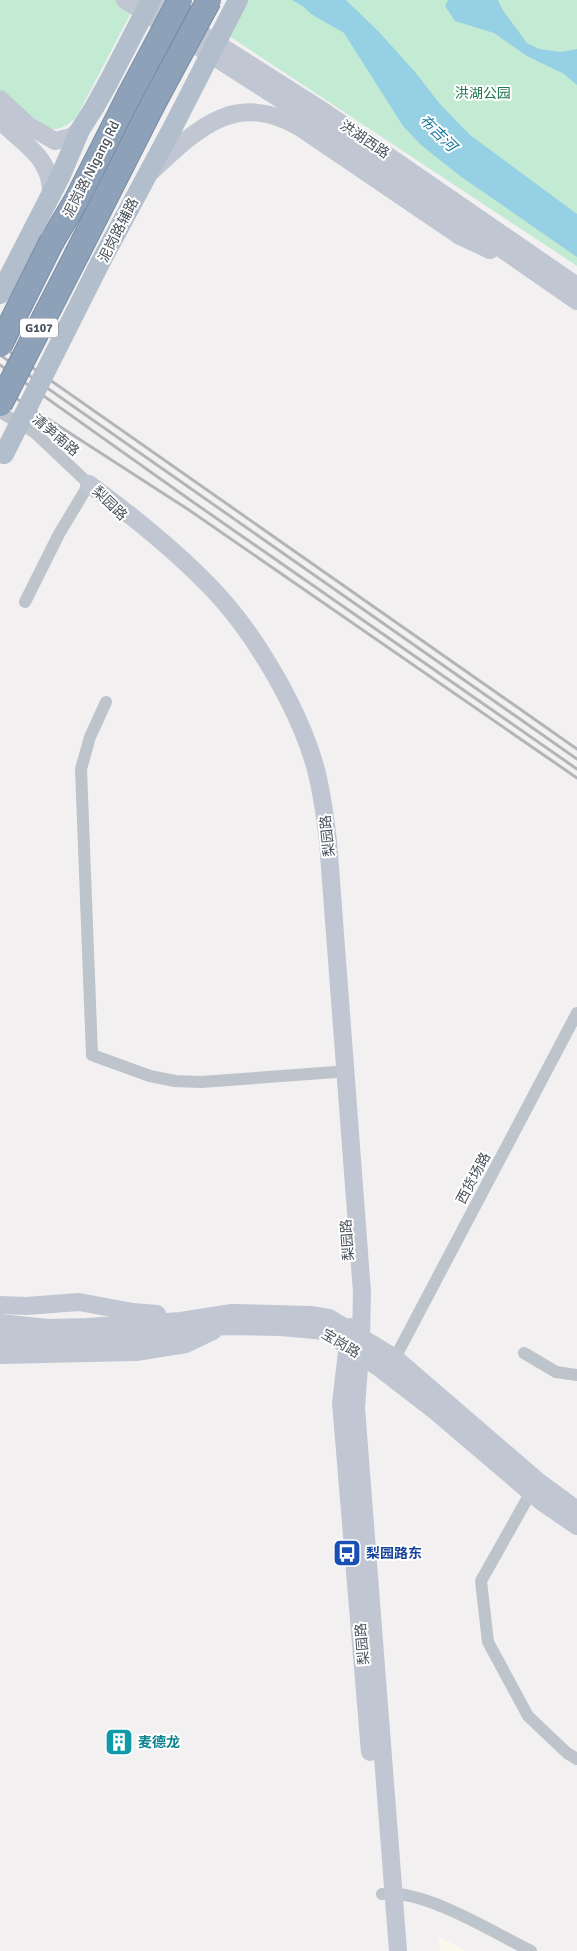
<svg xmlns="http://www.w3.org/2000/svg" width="577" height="1951" viewBox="0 0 577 1951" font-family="Signika,'Noto Sans SC',sans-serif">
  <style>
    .commercial { fill: #fbf7ec }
    .green { fill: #c3ebd4 }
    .water { fill: #95d0e4 }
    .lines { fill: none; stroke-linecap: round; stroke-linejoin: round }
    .highway-casing { stroke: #788ca5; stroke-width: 26 }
    .street { stroke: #bdc4cb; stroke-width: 12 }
    .secondary { stroke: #c0c7d2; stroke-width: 18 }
    .primary { stroke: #b2becc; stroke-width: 20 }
    .highway { stroke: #8da1b9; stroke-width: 24 }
    .rail { stroke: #b3b5b9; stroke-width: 3 }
    .highway-bridge-casing { stroke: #788ca5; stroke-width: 26; stroke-linecap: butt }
    .primary-bridge { stroke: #b2becc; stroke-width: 20 }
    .highway-bridge { stroke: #8da1b9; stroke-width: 24 }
    .labels { text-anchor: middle; stroke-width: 4; stroke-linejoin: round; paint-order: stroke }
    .shield { fill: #fff; stroke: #80868d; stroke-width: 1 }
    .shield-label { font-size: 12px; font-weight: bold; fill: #4a525c }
    .park-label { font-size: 14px; fill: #21774f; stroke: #fff }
    .street-label { font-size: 14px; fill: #4a525c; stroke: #fff }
    .transit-label { font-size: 14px; font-weight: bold; fill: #164399; stroke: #fff; text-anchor: start }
    .culture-label { font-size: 14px; font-weight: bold; fill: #0d838f; stroke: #fff; text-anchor: start }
    .water-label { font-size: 15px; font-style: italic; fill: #1b7c9e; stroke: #fff }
  </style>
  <rect width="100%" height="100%" fill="#f2f0f0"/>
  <polygon class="commercial" points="439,1937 467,1951 440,1951"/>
  <g class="green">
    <path d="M0 0H118L133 9 76 118C68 125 58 132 47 128 34 123 11 99 0 89Z"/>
    <polygon points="244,0 577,0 577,266 226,34"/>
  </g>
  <g class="water">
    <polygon points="292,0 346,0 379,32 415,72 440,104 470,135 577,214 577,257 460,176 421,145 403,126 344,33 311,14 304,7"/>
    <polygon points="448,0 498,0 502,9 527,43 539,49 561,52 577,49 577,85 564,74 527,56 494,33 455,21 445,6"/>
  </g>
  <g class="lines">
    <defs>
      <g id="highway">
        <polyline points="52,241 76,201 129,96"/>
        <polyline points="78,252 152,106"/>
      </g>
    </defs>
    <use href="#highway" class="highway-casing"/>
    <g class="street">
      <polyline points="0,412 34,432 89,484 59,534 25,602"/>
      <polyline points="106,702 90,737 81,769 92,1055 150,1076 175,1081 201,1082 336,1072"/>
      <polyline points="524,1353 556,1372 577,1375"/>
      <polyline points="395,1358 577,1013"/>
      <polyline points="531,1492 481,1581 488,1642 528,1716 567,1753 577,1759"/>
      <path d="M382 1894C425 1889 492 1932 531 1951"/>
    </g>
    <g class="secondary">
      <polyline points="125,0 346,141 577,301"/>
      <polyline points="148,0 320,109 577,286"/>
      <polyline points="0,99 29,126 55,141 71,137 80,130"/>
      <path d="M0 120C23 145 52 156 51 195"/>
      <path d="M152 171C199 127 236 90 301 128L460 236 490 250"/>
      <path d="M89 484C134 517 180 554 218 595 258 639 299 710 315 766 322 791 325 816 328 841L362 1292 361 1339 356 1408 398 1951"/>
      <polyline points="0,1305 26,1306 79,1302 133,1312 157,1314"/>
      <polyline points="0,1323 48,1328 88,1327 181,1321 232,1313 310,1315 329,1318 395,1358 539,1482 577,1510"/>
      <polyline points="350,1327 341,1403 370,1752"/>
      <polyline points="0,1341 142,1338 196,1328 227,1326 281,1327 326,1331 378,1367 435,1411 542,1502 577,1526"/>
      <polyline points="0,1355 136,1352 186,1344 213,1331"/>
    </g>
    <g class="primary">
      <polyline points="100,263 173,127"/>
      <polyline points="0,294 60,177 80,130 94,108 108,83"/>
    </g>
    <use href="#highway" class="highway"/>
    <g class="rail">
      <polyline points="0,345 577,749"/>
      <polyline points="0,355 577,759"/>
      <polyline points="0,365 193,502 577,769"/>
      <polyline points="0,388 189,510 577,778"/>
    </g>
    <defs>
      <g id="highway-bridge">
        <polyline points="129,96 180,0"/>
        <polyline points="152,106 209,0"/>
        <polyline points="0,345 52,241"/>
        <polyline points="0,404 78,252"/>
      </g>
    </defs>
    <use href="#highway-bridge" class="highway-bridge-casing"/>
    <g class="primary-bridge">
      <polyline points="108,83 151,0"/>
      <polyline points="173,127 238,0"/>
      <polyline points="4,454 100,263"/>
    </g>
    <use href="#highway-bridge" class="highway-bridge"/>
  </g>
  <defs>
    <symbol id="bus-square" viewBox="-11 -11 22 22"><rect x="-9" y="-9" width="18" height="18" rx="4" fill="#1a4fb4" stroke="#fff"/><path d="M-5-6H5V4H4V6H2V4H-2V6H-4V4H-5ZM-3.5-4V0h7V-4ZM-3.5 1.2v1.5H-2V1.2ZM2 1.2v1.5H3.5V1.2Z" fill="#fff"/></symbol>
    <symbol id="building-square" viewBox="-11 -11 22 22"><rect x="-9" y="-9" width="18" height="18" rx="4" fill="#0f9aa8" stroke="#fff"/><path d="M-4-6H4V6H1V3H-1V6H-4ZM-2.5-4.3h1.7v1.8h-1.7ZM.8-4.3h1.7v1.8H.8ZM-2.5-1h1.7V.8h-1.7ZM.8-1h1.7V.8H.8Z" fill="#fff"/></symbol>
  </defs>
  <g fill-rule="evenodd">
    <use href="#bus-square" x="331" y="1537" width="32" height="32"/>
    <use href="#building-square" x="103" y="1726" width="32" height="32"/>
  </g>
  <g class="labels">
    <rect class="shield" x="20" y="318.5" width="38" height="19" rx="4"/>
    <g class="shield-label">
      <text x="39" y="332">G107</text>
    </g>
    <g class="park-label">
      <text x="483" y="98">洪湖公园</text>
    </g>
    <g class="street-label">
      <text transform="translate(365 139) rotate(34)" y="5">洪湖西路</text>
      <text transform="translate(91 169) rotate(-63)" y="5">泥岗路 Nigang Rd</text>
      <text transform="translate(118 230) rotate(-63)" y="5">泥岗路辅路</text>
      <text transform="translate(56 435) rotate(40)" y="5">清笋南路</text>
      <text transform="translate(110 503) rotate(44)" y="5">梨园路</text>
      <text transform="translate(327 836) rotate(-96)" y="5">梨园路</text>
      <text transform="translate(473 1178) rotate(-62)" y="5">西货场路</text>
      <text transform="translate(347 1240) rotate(-94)" y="5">梨园路</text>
      <text transform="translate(341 1343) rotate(31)" y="5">宝岗路</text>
      <text transform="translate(362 1644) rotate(-95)" y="5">梨园路</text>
    </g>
    <g class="transit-label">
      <text x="366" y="1558">梨园路东</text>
    </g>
    <g class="culture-label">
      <text x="138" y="1747">麦德龙</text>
    </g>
    <g class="water-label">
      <text transform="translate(438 133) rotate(45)" y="5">布吉河</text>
    </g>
  </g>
</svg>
